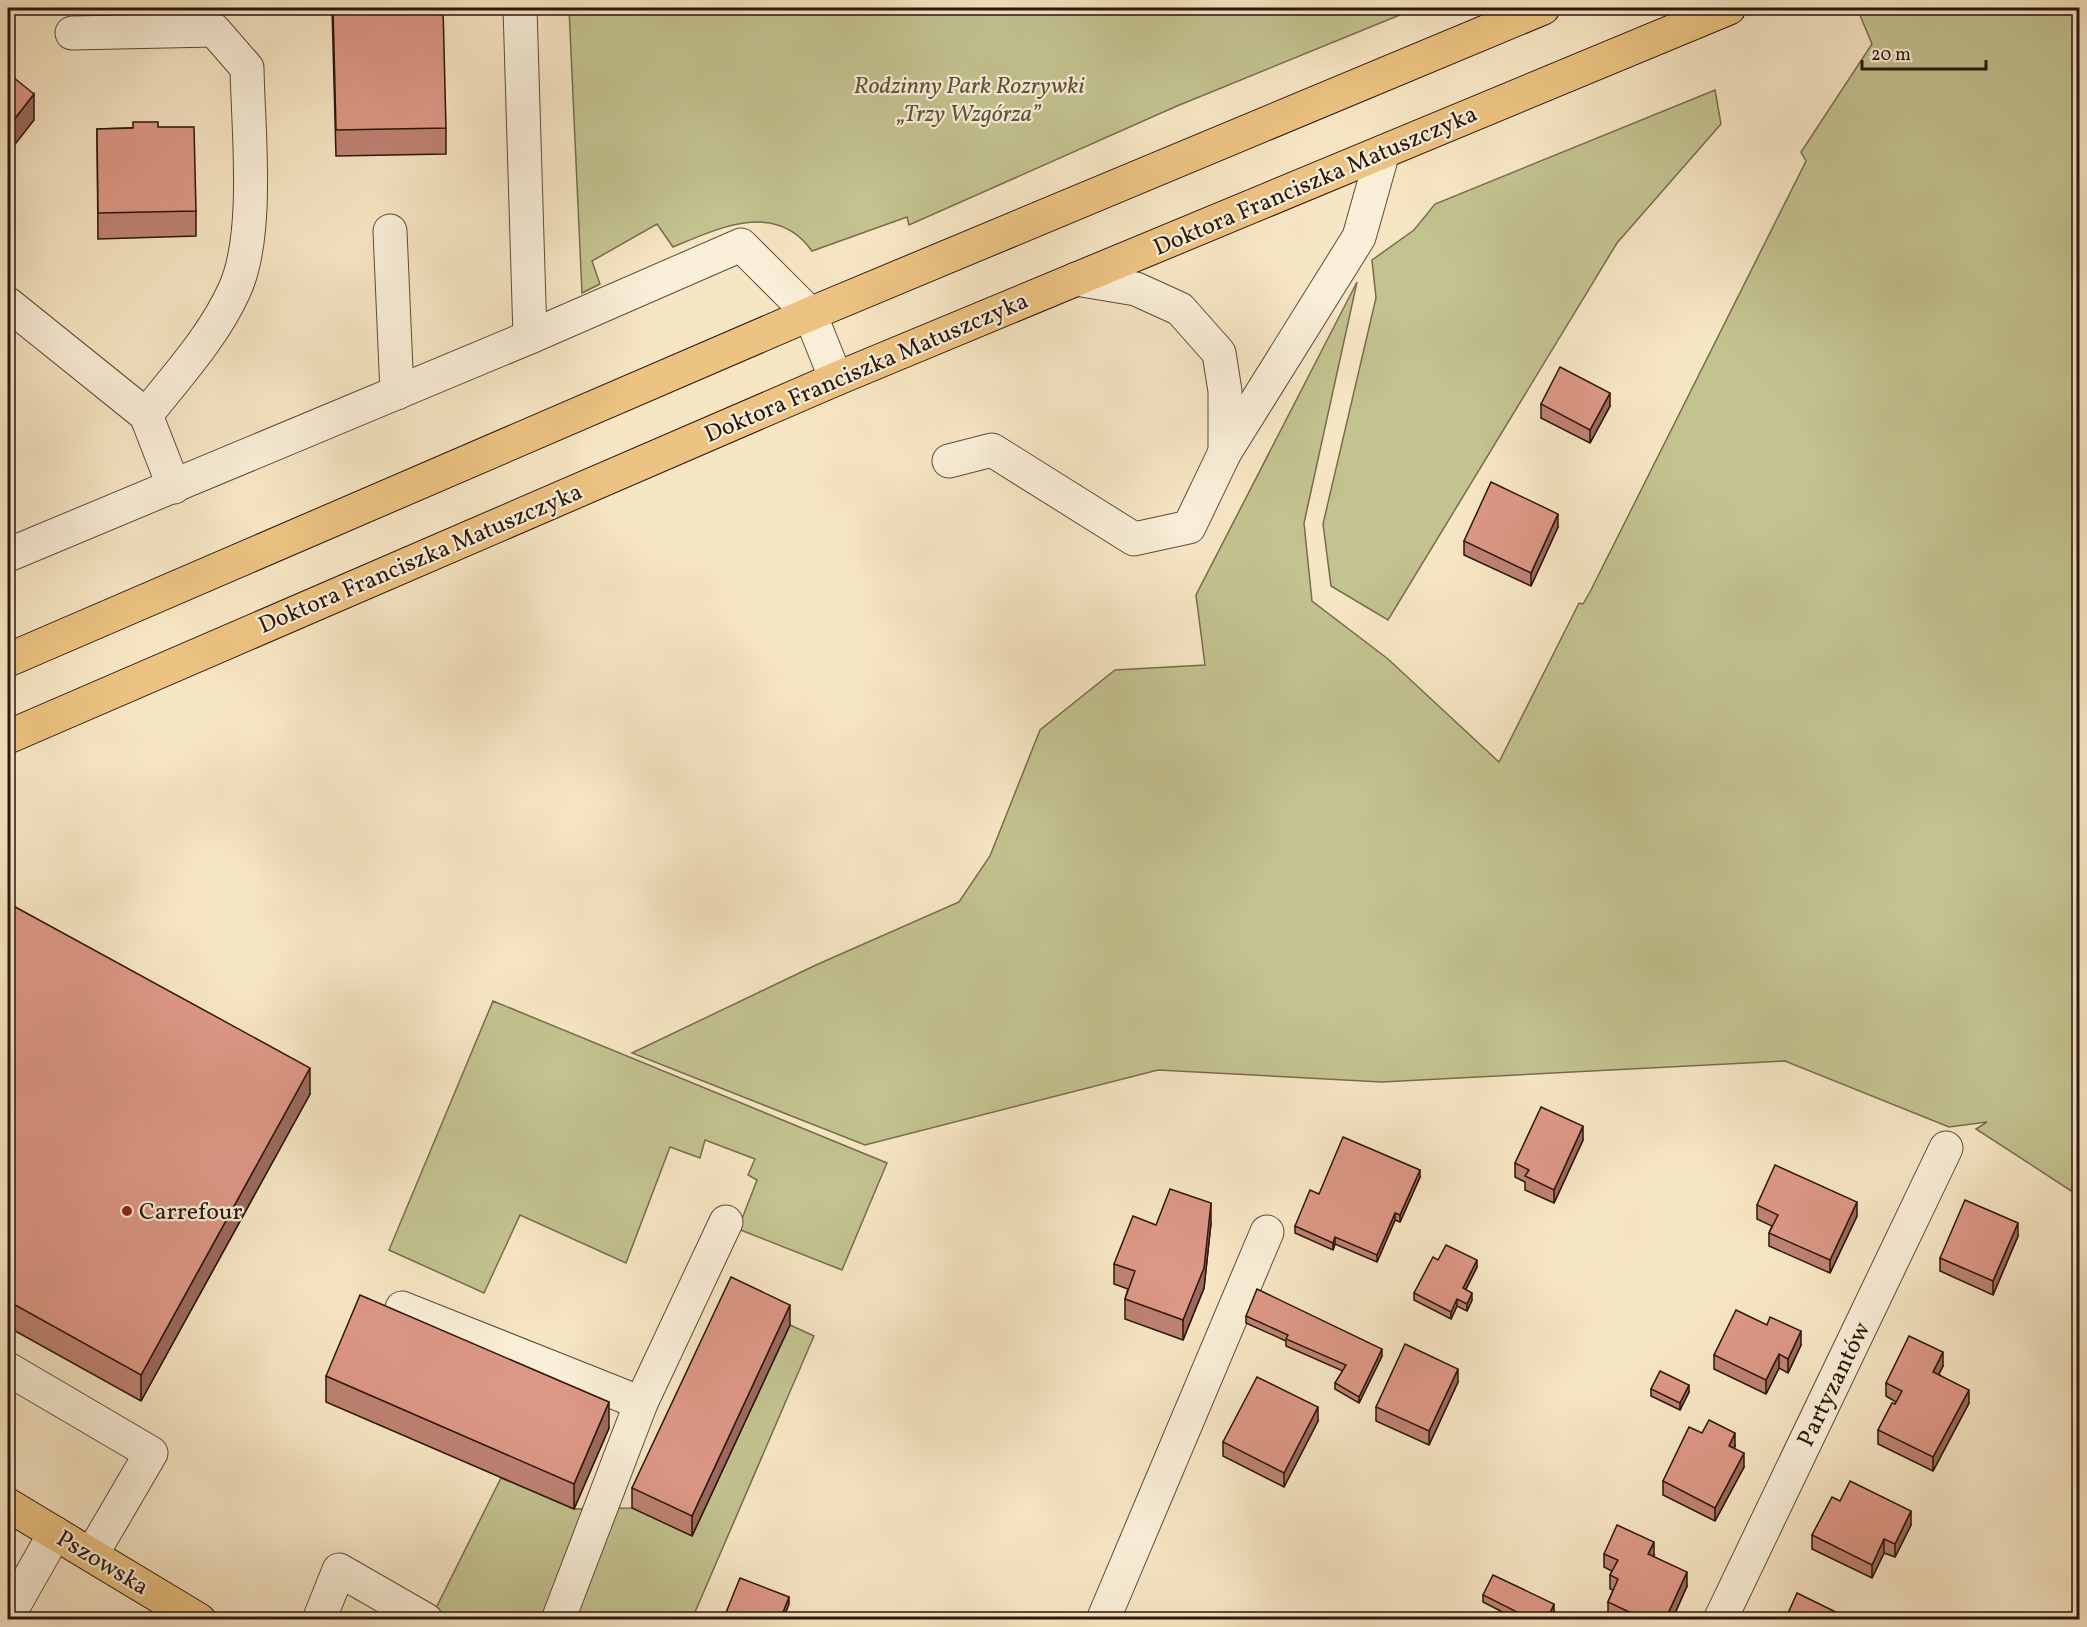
<svg xmlns="http://www.w3.org/2000/svg" width="2087" height="1627" viewBox="0 0 2087 1627" font-family="Vollkorn,serif">
  <style>
    .green { fill: #c3c390; stroke: #776c4e; stroke-width: 1.5 }
    .lines { fill: none; stroke-linecap: round; stroke-linejoin: round }
    .minor-casing { stroke: #5e4a3b; stroke-width: 35 }
    .major-casing { stroke: #2b160d; stroke-width: 35 }
    .minor { stroke: #faefd9; stroke-width: 33 }
    .major { stroke: #ecc382; stroke-width: 33 }
    .wall { fill: #be8373; stroke: #2b160d; stroke-width: 1.5 }
    .shaded-wall { fill: #9b6a5e; stroke: #2b160d; stroke-width: 1.5 }
    .building { fill: #dd9886; stroke: #2b160d; stroke-width: 1.5 }
    .poi-dot { fill: #8f2418; stroke: #faefd9; stroke-width: 2 }
    .labels { text-anchor: middle; stroke-width: 4.5; stroke-linejoin: round; paint-order: stroke }
    .park-label { font-size: 24px; font-style: italic; fill: #60533b; stroke: #faefd9 }
    .street-label { font-size: 24px; fill: #2b160d; stroke: #faefd9 }
    .poi-label { font-size: 24px; fill: #2b160d; stroke: #faefd9; text-anchor: start }
  </style>
  <rect width="100%" height="100%" fill="#f7e6c4"/>
  <filter id="stains"><feTurbulence type="fractalNoise" baseFrequency=".00333" numOctaves="4"/><feColorMatrix values="0 0 0 0 .2 0 0 0 0 .09 0 0 0 0 .02 0 0 0 .5 -.17"/></filter>
  <radialGradient id="worn" r=".72"><stop offset=".6" stop-color="#630" stop-opacity="0"/><stop offset="1" stop-color="#630" stop-opacity=".3"/></radialGradient>
  <g class="green">
    <path d="M569 8H1417L1177 106 909 225 907 217 812 251C776 200 719 228 673 247L657 224 592 261 600 284 582 293Z"/>
    <polygon points="1871,8 2079,8 2079,1196 1976,1129 1987,1122 1949,1127 1785,1061 1382,1082 1158,1070 865,1145 632,1053 816,965 959,902 990,856 1040,730 1115,670 1205,665 1196,595 1357,282 1304,523 1312,601 1388,659 1499,762 1579,603 1583,604 1591,590 1806,161 1801,152 1872,44 1859,13"/>
    <polygon points="1715,90 1721,124 1617,243 1388,620 1331,586 1323,524 1376,298 1372,260 1414,230 1435,204"/>
    <polygon points="493,1001 887,1163 842,1270 738,1229 757,1180 748,1175 755,1159 705,1140 700,1158 670,1147 626,1263 520,1215 484,1293 389,1250"/>
    <polygon points="790,1325 814,1336 692,1619 430,1620 501,1478 574,1509 632,1508"/>
  </g>
  <g class="lines">
    <defs>
      <g id="minor">
        <polyline points="520,8 530,337"/>
        <path d="M72 33 214 30 247 68C248 129 260 236 234 291 213 337 177 376 146 415"/>
        <polyline points="390,231 397,393"/>
        <polyline points="1076,279 1136,289 1180,309 1219,353 1225,391 1225,452"/>
        <polyline points="8,304 146,415 174,487"/>
        <polyline points="949,461 992,450 1134,539 1189,527 1225,452 1359,237 1383,152"/>
        <polyline points="8,555 530,337 741,245 810,314 836,379"/>
        <polyline points="402,1308 641,1403 558,1620"/>
        <polyline points="8,1369 151,1453 92,1554"/>
        <polyline points="641,1403 726,1222"/>
        <polyline points="8,1616 55,1533"/>
        <polyline points="319,1620 339,1570 426,1620"/>
        <polyline points="1103,1620 1267,1232"/>
        <polyline points="1720,1620 1946,1148"/>
      </g>
      <g id="major">
        <polyline points="8,660 810,314 1543,8"/>
        <polyline points="8,737 836,379 1729,8"/>
        <polyline points="8,1505 199,1620"/>
      </g>
    </defs>
    <use href="#minor" class="minor-casing"/>
    <use href="#major" class="major-casing"/>
    <use href="#minor" class="minor"/>
    <use href="#major" class="major"/>
  </g>
  <g class="wall">
    <polygon points="332,8 446,128 446,154 336,156"/>
    <polygon points="158,127 196,211 196,236 98,239 97,129"/>
    <polygon points="1541,404 1610,406 1590,443 1541,418"/>
    <polygon points="1558,527 1531,586 1464,555 1464,541"/>
    <polygon points="8,903 310,1094 141,1401 8,1327"/>
    <polygon points="1583,1140 1554,1203 1525,1190 1525,1182 1515,1177 1515,1163"/>
    <polygon points="1420,1177 1400,1222 1395,1220 1377,1262 1335,1244 1333,1250 1295,1233 1295,1226 1319,1194"/>
    <polygon points="1757,1205 1857,1216 1830,1273 1769,1246 1769,1233 1772,1226 1757,1219"/>
    <polygon points="1211,1223 1204,1288 1183,1340 1125,1319 1125,1299 1128,1289 1114,1284 1114,1264 1156,1225"/>
    <polygon points="2018,1236 1993,1295 1940,1271 1940,1258"/>
    <polygon points="1438,1260 1477,1267 1466,1289 1472,1300 1467,1311 1457,1306 1451,1319 1414,1300 1414,1293"/>
    <polygon points="1246,1316 1382,1356 1359,1403 1335,1389 1335,1383 1343,1371 1286,1346 1286,1341 1246,1323"/>
    <polygon points="790,1325 692,1536 632,1508 632,1488"/>
    <polygon points="1801,1345 1788,1373 1779,1368 1766,1394 1714,1369 1714,1355"/>
    <polygon points="1943,1366 1939,1374 1969,1403 1933,1471 1878,1444 1878,1430 1896,1402 1886,1396 1886,1383"/>
    <polygon points="326,1376 609,1428 574,1509 326,1402"/>
    <polygon points="1458,1382 1429,1445 1376,1421 1376,1407"/>
    <polygon points="1651,1389 1689,1392 1680,1410 1651,1396"/>
    <polygon points="1318,1421 1284,1487 1223,1456 1223,1442"/>
    <polygon points="1735,1446 1734,1449 1744,1467 1715,1521 1663,1495 1663,1481"/>
    <polygon points="1840,1501 1911,1525 1895,1557 1884,1553 1872,1578 1812,1549 1812,1535"/>
    <polygon points="1604,1554 1654,1555 1653,1556 1687,1586 1672,1620 1617,1620 1608,1615 1608,1602 1613,1590 1610,1589 1610,1575 1612,1571 1604,1567"/>
    <polygon points="1483,1595 1554,1611 1550,1620 1518,1620 1483,1602"/>
  </g>
  <g class="shaded-wall">
    <polygon points="12,68 12,94 8,73"/>
    <polygon points="34,94 34,120 9,152 9,164 8,164 8,139 9,126"/>
    <polygon points="1610,393 1610,406 1590,443 1590,430"/>
    <polygon points="1558,514 1558,527 1531,586 1531,573"/>
    <polygon points="310,1068 310,1094 141,1401 141,1375"/>
    <polygon points="1583,1126 1583,1140 1554,1203 1554,1190"/>
    <polygon points="1420,1170 1420,1177 1400,1222 1400,1215"/>
    <polygon points="1857,1202 1857,1216 1830,1273 1830,1260"/>
    <polygon points="1211,1203 1211,1223 1204,1288 1183,1340 1183,1320"/>
    <polygon points="1395,1213 1395,1220 1377,1262 1377,1255"/>
    <polygon points="2018,1223 2018,1236 1993,1295 1993,1281"/>
    <polygon points="1335,1237 1335,1244 1333,1250 1333,1243"/>
    <polygon points="1477,1260 1477,1267 1463,1295 1463,1288"/>
    <polygon points="1472,1293 1472,1300 1467,1311 1467,1304"/>
    <polygon points="1457,1299 1457,1306 1451,1319 1451,1312"/>
    <polygon points="790,1305 790,1325 692,1536 692,1516"/>
    <polygon points="1801,1331 1801,1345 1788,1373 1788,1359"/>
    <polygon points="1382,1349 1382,1356 1359,1403 1359,1397"/>
    <polygon points="1943,1352 1943,1366 1933,1385 1933,1372"/>
    <polygon points="1779,1354 1779,1368 1766,1394 1766,1380"/>
    <polygon points="1458,1369 1458,1382 1429,1445 1429,1431"/>
    <polygon points="1689,1385 1689,1392 1680,1410 1680,1403"/>
    <polygon points="1969,1390 1969,1403 1933,1471 1933,1457"/>
    <polygon points="609,1402 609,1428 574,1509 574,1484"/>
    <polygon points="1318,1407 1318,1421 1284,1487 1284,1473"/>
    <polygon points="1735,1433 1735,1446 1729,1460 1729,1446"/>
    <polygon points="1744,1453 1744,1467 1715,1521 1715,1508"/>
    <polygon points="1911,1511 1911,1525 1895,1557 1895,1544"/>
    <polygon points="1884,1539 1884,1553 1872,1578 1872,1565"/>
    <polygon points="1654,1542 1654,1555 1648,1568 1648,1554"/>
    <polygon points="1687,1572 1687,1586 1672,1620 1665,1620"/>
    <polygon points="789,1597 789,1604 783,1620 780,1620"/>
    <polygon points="1554,1604 1554,1611 1550,1620 1547,1620"/>
  </g>
  <g class="building">
    <polygon points="333,8 443,8 446,128 336,130"/>
    <polygon points="8,65 12,68 8,73 34,94 9,126 9,138 8,139"/>
    <polygon points="133,122 158,122 158,127 194,127 196,211 98,213 97,129 133,128"/>
    <polygon points="1560,367 1610,393 1590,430 1541,404"/>
    <polygon points="1491,482 1558,514 1531,573 1464,541"/>
    <polygon points="8,903 310,1068 141,1375 8,1301"/>
    <polygon points="1541,1107 1583,1126 1554,1190 1525,1176 1529,1170 1515,1163"/>
    <polygon points="1343,1137 1420,1170 1400,1215 1395,1213 1377,1255 1335,1237 1333,1243 1295,1226 1310,1190 1319,1194"/>
    <polygon points="1775,1165 1857,1202 1830,1260 1769,1233 1778,1215 1757,1205"/>
    <polygon points="1170,1189 1211,1203 1204,1268 1183,1320 1125,1299 1135,1271 1114,1264 1133,1216 1156,1225"/>
    <polygon points="1965,1200 2018,1223 1993,1281 1940,1258"/>
    <polygon points="1446,1245 1477,1260 1463,1288 1472,1293 1467,1304 1457,1299 1451,1312 1414,1293 1433,1257 1438,1260"/>
    <polygon points="731,1277 790,1305 692,1516 632,1488"/>
    <polygon points="1257,1289 1382,1349 1359,1397 1335,1383 1346,1365 1286,1339 1288,1335 1246,1316"/>
    <polygon points="360,1295 609,1402 574,1484 326,1376"/>
    <polygon points="1736,1310 1767,1325 1770,1317 1801,1331 1788,1359 1779,1354 1766,1380 1714,1355"/>
    <polygon points="1909,1336 1943,1352 1933,1372 1969,1390 1933,1457 1878,1430 1892,1403 1895,1404 1902,1391 1886,1383"/>
    <polygon points="1405,1344 1458,1369 1429,1431 1376,1407"/>
    <polygon points="1660,1371 1689,1385 1680,1403 1651,1389"/>
    <polygon points="1257,1377 1318,1407 1284,1473 1223,1442"/>
    <polygon points="1709,1420 1735,1433 1729,1446 1744,1453 1715,1508 1663,1481 1689,1427 1702,1433"/>
    <polygon points="1850,1481 1911,1511 1895,1544 1884,1539 1872,1565 1812,1535 1832,1497 1840,1501"/>
    <polygon points="1617,1525 1654,1542 1648,1554 1687,1572 1665,1620 1646,1620 1608,1602 1618,1579 1610,1575 1618,1560 1604,1554"/>
    <polygon points="1493,1575 1554,1604 1547,1620 1533,1620 1483,1595"/>
    <polygon points="740,1578 789,1597 780,1620 723,1620"/>
    <polygon points="1797,1593 1852,1620 1785,1620"/>
  </g>
  <circle class="poi-dot" cx="127" cy="1211" r="6"/>
  <g class="labels">
    <g class="park-label">
      <text x="969" y="93">Rodzinny Park Rozrywki<tspan x="969" dy="28">„Trzy Wzgórza”</tspan></text>
    </g>
    <g class="street-label">
      <text transform="translate(1315 180) rotate(-23)" y="8">Doktora Franciszka Matuszczyka</text>
      <text transform="translate(866 367) rotate(-23)" y="8">Doktora Franciszka Matuszczyka</text>
      <text transform="translate(420 558) rotate(-23)" y="8">Doktora Franciszka Matuszczyka</text>
      <text transform="translate(1833 1384) rotate(-64)" y="8">Partyzantów</text>
      <text transform="translate(103 1562) rotate(31)" y="8">Pszowska</text>
    </g>
    <g class="poi-label">
      <text x="139" y="1219">Carrefour</text>
    </g>
  </g>
  <rect width="2087" height="1627" fill="none" stroke="#f7e6c4" stroke-width="30"/>
  <rect x="9" y="9" width="2069" height="1609" fill="none" stroke="#2b160d" stroke-width="3"/>
  <rect x="15" y="15" width="2057" height="1597" fill="none" stroke="#2b160d" stroke-width="1.5"/>
  <path d="M1862 60v9h124v-9" fill="none" stroke="#2b160d" stroke-width="3"/>
  <text x="1871" y="60" font-size="18" fill="#2b160d" stroke="#faefd9" stroke-width="4.5" paint-order="stroke">20 m</text>
  <rect width="100%" height="100%" filter="url(#stains)"/>
  <rect width="100%" height="100%" fill="url(#worn)"/>
</svg>
